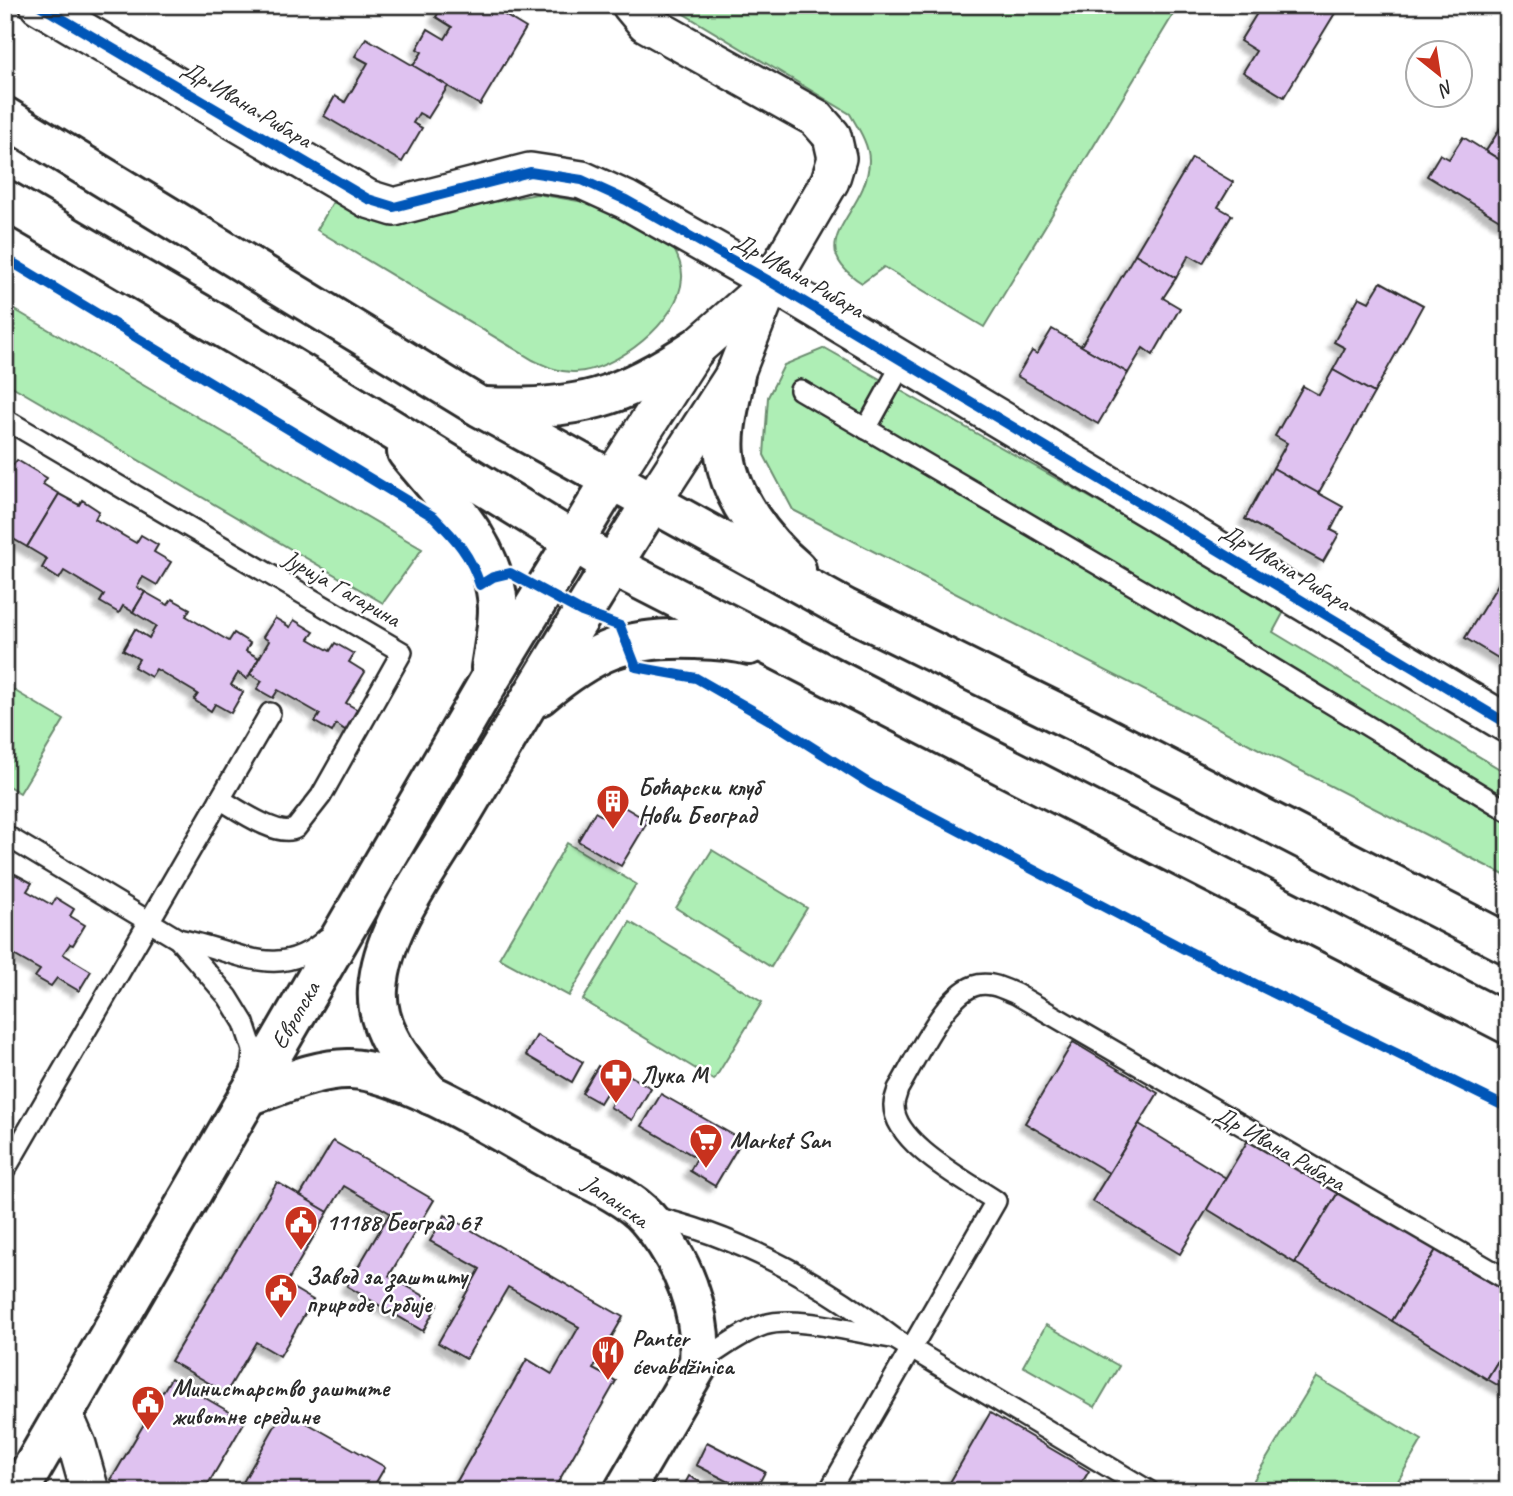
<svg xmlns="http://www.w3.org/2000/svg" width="1513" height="1496" viewBox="0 0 1513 1496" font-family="Caveat,sans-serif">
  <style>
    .green { fill: #aeeeb5; stroke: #6c8c70; stroke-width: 2 }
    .building { fill: #dfc2f0; stroke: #2b2b2b; stroke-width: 2; filter: url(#shadow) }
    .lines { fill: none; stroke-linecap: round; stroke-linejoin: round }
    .lane-casing { stroke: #2b2b2b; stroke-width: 24 }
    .street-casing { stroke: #2b2b2b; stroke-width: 42 }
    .secondary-casing { stroke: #2b2b2b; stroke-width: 44 }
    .lane { stroke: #fff; stroke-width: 19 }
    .street { stroke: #fff; stroke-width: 37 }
    .secondary { stroke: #fff; stroke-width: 38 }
    .cycleway-casing { stroke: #fff; stroke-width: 15 }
    .cycleway { stroke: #0057b8; stroke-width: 10 }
    .labels { text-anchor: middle; stroke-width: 5; stroke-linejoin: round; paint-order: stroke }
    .street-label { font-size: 24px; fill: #2b2b2b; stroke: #fff }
    .poi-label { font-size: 24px; font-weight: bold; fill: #2b2b2b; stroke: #fff; text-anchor: start }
  </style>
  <defs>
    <filter id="shadow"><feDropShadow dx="-6" dy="6" stdDeviation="2" flood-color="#0004"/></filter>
  </defs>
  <rect width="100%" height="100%" fill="#fff"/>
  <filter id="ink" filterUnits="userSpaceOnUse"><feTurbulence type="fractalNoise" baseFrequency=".0143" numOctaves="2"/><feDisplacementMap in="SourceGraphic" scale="14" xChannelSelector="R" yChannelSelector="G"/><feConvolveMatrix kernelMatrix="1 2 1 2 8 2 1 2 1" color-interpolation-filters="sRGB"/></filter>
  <g filter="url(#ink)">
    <g class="green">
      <path d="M669 5H1179L984 327 884 267 862 283C798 242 869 214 869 160 869 144 858 128 850 114Z"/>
      <path d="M537 194 602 205 670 242C676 252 683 266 682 278 680 321 615 371 575 372 560 373 546 366 533 360L317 230 334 200 376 218 436 213Z"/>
      <polygon points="5,304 422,549 383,603 5,382"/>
      <polygon points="825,348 1286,608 1273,632 1508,774 1508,877 793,510 764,455 768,397 784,365"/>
      <polygon points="5,685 64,720 20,793 5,784"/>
      <polygon points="567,843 636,884 569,996 499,958"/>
      <polygon points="712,850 807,908 771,967 676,908"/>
      <polygon points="630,922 762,1002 714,1080 583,1000"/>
      <polygon points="1046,1325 1119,1366 1095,1407 1023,1366"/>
      <polygon points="1316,1377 1422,1440 1392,1491 1265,1491 1252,1483"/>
    </g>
    <g class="building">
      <polygon points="443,5 488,5 526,28 480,105 413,66 422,52 417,49 428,29 445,39 452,27 436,17"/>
      <polygon points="1262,5 1340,5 1284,97 1243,72 1256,51 1240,41"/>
      <polygon points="366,38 448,86 428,118 419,113 413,123 422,128 402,162 324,116 335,96 345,102 368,63 355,56"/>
      <polygon points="1508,116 1508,165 1486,151"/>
      <polygon points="1463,137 1508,165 1508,225 1427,176 1440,154 1449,159"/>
      <polygon points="1192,158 1233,182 1218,207 1232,215 1203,263 1189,255 1176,278 1135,254"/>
      <polygon points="1135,254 1176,278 1163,298 1180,308 1153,355 1143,348 1128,373 1081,346"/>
      <polygon points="1381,282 1423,305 1374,393 1333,370 1345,348 1334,342 1359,297 1369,302"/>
      <polygon points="1052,329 1128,373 1098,424 1017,376 1032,351 1037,354"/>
      <polygon points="1333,370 1374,393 1318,494 1273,468 1287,443 1275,436 1303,386 1319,395"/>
      <polygon points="5,460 13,465 17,460 47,478 43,484 59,494 27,547 13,539 9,547 5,545"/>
      <polygon points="1273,468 1343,507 1331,530 1339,534 1323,562 1245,519"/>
      <polygon points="59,494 79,505 82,500 99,511 95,519 136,543 141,535 158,545 154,552 171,562 157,585 143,577 137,587 145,592 133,612 123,606 119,613 100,602 104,595 64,571 59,579 42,568 47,559 27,547"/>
      <polygon points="1508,568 1508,664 1465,638"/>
      <polygon points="145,592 168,605 172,599 190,609 186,616 229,641 234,633 250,643 246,651 259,658 247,679 238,673 231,685 243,692 231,713 215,704 211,711 194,700 198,694 156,669 151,677 134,667 139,659 123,650 135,629 149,638 156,626 133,612"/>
      <polygon points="275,618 290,627 294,620 314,632 309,639 330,651 335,643 354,654 349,662 365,672 346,703 360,711 348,732 336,724 332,732 315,722 320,714 278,690 273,698 257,689 262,681 250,674 269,641 263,637"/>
      <polygon points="614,801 648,821 621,866 578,841 595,812 604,817"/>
      <polygon points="15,874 32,883 27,891 52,905 56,898 74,909 70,916 85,925 73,945 70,944 63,954 91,971 79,991 57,978 51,986 35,977 40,970 5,950 5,878 11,881"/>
      <polygon points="537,1035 583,1062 572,1082 526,1055"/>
      <polygon points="1073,1042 1158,1093 1109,1173 1025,1123"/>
      <polygon points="598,1066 616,1077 600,1103 582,1093"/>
      <polygon points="629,1075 651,1088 632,1120 610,1107"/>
      <polygon points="661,1094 742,1140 715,1186 690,1171 697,1158 642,1126"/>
      <polygon points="1139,1124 1226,1178 1180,1254 1092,1201"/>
      <polygon points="1250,1137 1339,1191 1295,1263 1207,1209"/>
      <polygon points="333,1141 434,1200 389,1276 438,1304 423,1331 347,1286 390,1213 344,1186 328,1212 300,1196"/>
      <polygon points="277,1182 328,1212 286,1284 313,1300 280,1356 256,1342 226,1393 171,1361"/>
      <polygon points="1339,1191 1436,1250 1392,1321 1295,1263"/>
      <polygon points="445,1215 623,1317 593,1369 616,1381 553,1491 469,1491 456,1483 527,1359 552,1374 579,1327 508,1287 466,1359 438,1343 480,1269 430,1241"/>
      <polygon points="1436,1250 1508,1293 1508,1344 1487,1379 1392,1321"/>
      <polygon points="1508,1344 1508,1391 1487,1379"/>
      <polygon points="171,1378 245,1421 204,1491 130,1491 111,1480"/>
      <polygon points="284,1410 385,1467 371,1491 238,1491"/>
      <polygon points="990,1413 1089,1471 1077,1491 945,1491"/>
      <polygon points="707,1442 765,1472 755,1491 747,1491 696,1465"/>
      <polygon points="689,1476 716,1491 681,1491"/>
    </g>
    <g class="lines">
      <defs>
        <g id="lane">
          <polyline points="800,390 1203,626 1508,811"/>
          <path d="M5 419 402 652 321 796 296 828C279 839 237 809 220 799"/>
          <polyline points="866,429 903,362"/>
          <polyline points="5,835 178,939 228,997 244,1023 253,1050 251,1074"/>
          <path d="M178 939C235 949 278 984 327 938"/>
          <polyline points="5,1170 270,713"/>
          <path d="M650 1216C739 1236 823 1283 895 1339L1149 1491"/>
          <path d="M699 1363C719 1350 741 1333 764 1325 797 1315 856 1333 892 1338"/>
          <path d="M829 1491 996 1201C968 1182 893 1143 894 1105 894 1100 897 1094 898 1089 915 1061 944 996 974 986 989 981 1002 988 1016 994L1508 1280"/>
        </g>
        <g id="street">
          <polyline points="39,5 368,199 394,207 530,172 582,180 626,200 771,282 1508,724"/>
          <polyline points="631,5 646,23 816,118 832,136 837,158 830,181 771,282 735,374 652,502"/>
          <polyline points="612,479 696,348 768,285"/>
          <polyline points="64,1415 77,1445 90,1491"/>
        </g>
        <g id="secondary">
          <polyline points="5,117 480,407 844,608 1082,725 1508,944"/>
          <polyline points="5,200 287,365 612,565 1508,1024"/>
          <path d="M735 374C731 400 722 429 725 455 730 497 764 542 796 569"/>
          <path d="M485 407C576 411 621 399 696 348"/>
          <path d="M407 452C444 497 496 546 498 608 498 628 494 648 491 668"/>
          <path d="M539 696C593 651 625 636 696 639 713 640 732 640 749 645"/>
          <path d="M431 1095C405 1066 375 1030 378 989 382 927 429 870 459 818 522 712 586 606 652 502"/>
          <path d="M248 1096C279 1086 317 1068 350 1069 406 1071 506 1136 556 1163 583 1177 627 1195 647 1218 682 1258 703 1310 699 1363L624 1491"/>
          <polyline points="19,1491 489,681 612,479"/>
        </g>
      </defs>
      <use href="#lane" class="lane-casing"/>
      <use href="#street" class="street-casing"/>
      <use href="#secondary" class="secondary-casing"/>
      <use href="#lane" class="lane"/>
      <use href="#street" class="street"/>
      <use href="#secondary" class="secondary"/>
      <defs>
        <g id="cycleway">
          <polyline points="39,5 368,199 394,207 530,172 582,180 626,200 771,282 1508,724"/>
          <path d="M5 258 434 517C456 539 471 556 480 585L493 577 510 573 582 612 620 626 636 667 696 678 771 721 870 784 1188 951 1508 1108"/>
        </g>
      </defs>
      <use href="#cycleway" class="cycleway-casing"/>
      <use href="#cycleway" class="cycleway"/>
    </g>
  </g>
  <defs>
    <symbol id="building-pin" viewBox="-11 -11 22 30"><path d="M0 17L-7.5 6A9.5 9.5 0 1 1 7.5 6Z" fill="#c8321e" stroke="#fff"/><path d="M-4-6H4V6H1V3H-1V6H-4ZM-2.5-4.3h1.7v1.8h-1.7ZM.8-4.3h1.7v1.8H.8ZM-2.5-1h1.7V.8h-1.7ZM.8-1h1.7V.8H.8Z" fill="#fff"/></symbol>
    <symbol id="pharmacy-pin" viewBox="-11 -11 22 30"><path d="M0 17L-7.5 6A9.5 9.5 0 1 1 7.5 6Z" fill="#c8321e" stroke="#fff"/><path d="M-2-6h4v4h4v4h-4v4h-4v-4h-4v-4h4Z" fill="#fff"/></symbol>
    <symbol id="supermarket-pin" viewBox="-11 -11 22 30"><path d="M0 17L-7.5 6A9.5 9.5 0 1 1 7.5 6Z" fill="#c8321e" stroke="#fff"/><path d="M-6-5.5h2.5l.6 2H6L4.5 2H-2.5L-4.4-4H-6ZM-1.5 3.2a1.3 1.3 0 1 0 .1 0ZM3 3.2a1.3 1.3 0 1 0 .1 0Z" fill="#fff"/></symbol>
    <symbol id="civic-pin" viewBox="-11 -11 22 30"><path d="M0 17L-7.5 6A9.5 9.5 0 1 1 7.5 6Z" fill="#c8321e" stroke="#fff"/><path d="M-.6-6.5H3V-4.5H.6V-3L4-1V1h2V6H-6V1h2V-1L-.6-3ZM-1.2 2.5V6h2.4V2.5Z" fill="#fff"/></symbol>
    <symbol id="restaurant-pin" viewBox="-11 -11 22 30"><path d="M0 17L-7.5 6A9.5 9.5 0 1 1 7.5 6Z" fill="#c8321e" stroke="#fff"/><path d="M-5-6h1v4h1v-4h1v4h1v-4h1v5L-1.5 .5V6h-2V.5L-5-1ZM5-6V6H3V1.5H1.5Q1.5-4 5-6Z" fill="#fff"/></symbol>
  </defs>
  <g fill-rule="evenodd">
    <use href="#building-pin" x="594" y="782" width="38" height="52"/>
    <use href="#pharmacy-pin" x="597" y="1056" width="38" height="52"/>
    <use href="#supermarket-pin" x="687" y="1121" width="38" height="52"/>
    <use href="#civic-pin" x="282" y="1203" width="38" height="52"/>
    <use href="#civic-pin" x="262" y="1271" width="38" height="52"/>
    <use href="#restaurant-pin" x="589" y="1333" width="38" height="52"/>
    <use href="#civic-pin" x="129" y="1383" width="38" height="52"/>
  </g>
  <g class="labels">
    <g class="street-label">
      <text transform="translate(247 104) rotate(31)" y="8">Др Ивана Рибара</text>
      <text transform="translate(799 275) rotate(30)" y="8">Др Ивана Рибара</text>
      <text transform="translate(1286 567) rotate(31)" y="8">Др Ивана Рибара</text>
      <text transform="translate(342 588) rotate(30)" y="8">Јурија Гагарина</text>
      <text transform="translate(295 1015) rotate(-60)" y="8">Европска</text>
      <text transform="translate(1280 1148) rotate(30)" y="8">Др Ивана Рибара</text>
      <text transform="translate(616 1201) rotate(35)" y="8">Јапанска</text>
    </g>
    <g class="poi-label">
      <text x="638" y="795">Боћарски клуб<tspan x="638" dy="28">Нови Београд</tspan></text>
      <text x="640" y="1083">Лука М</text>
      <text x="730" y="1148">Market San</text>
      <text x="326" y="1230">11188 Београд 67</text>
      <text x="306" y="1284">Завод за заштиту<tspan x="306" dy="28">природе Србије</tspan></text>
      <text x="632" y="1346">Panter<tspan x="632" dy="28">ćevabdžinica</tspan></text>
      <text x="172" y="1396">Министарство заштите<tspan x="172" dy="28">животне средине</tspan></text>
    </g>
  </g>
  <rect width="1513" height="1496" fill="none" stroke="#fff" stroke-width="28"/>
  <rect x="14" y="14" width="1485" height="1468" fill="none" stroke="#2b2b2b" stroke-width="2.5" filter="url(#ink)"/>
  <g transform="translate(1439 74) rotate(150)"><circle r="33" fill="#ffffff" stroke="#aaaaaa" stroke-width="2"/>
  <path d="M0-5L12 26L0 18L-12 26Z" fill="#c8321e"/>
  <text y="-10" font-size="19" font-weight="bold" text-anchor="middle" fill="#2b2b2b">N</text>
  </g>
</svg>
